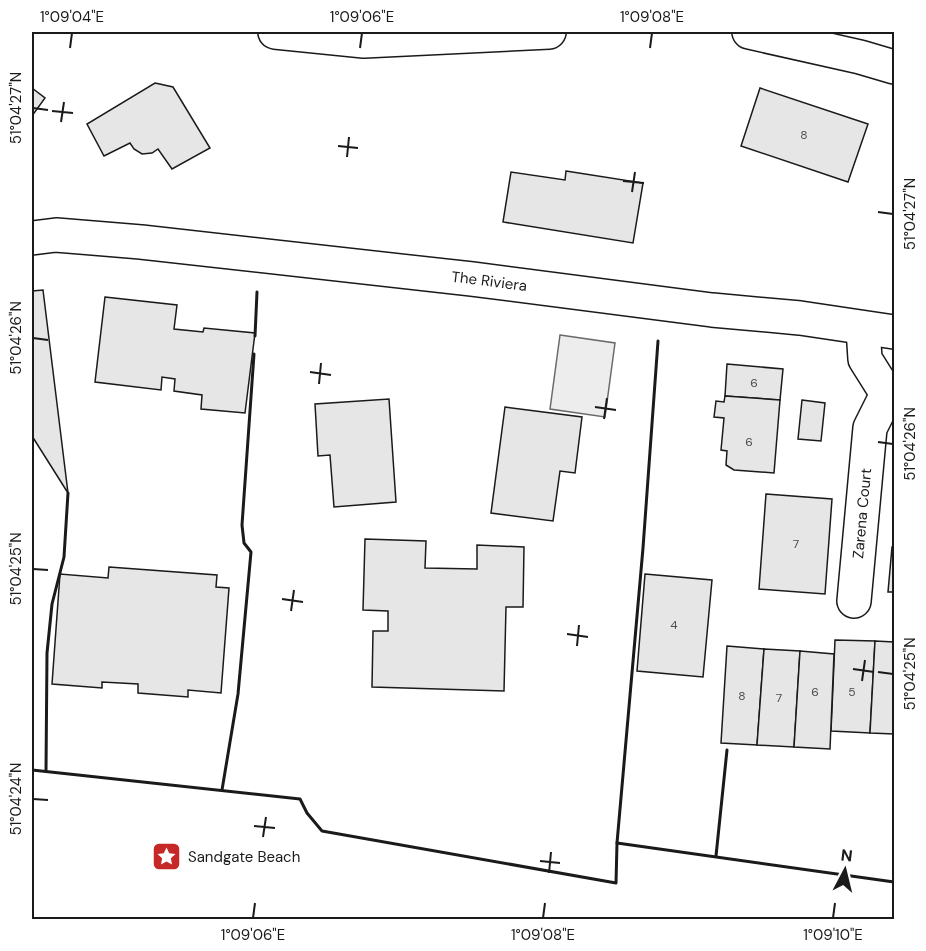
<svg xmlns="http://www.w3.org/2000/svg" width="926" height="951" viewBox="0 0 926 951" font-family="'DM Sans',sans-serif">
  <style>
    .parking { fill: #ededed; stroke: #6a6a6a; stroke-width: 1.5 }
    .building { fill: #e6e6e6; stroke: #1a1a1a; stroke-width: 1.5 }
    .lines { fill: none; stroke-linecap: round; stroke-linejoin: round }
    .minor-casing { stroke: #1a1a1a; stroke-width: 36 }
    .minor { stroke: #fff; stroke-width: 33 }
    .wall { stroke: #1a1a1a; stroke-width: 3 }
    .ticks { fill: none; stroke: #1a1a1a; stroke-width: 2 }
    .labels { text-anchor: middle; stroke-width: 4.5; stroke-linejoin: round; paint-order: stroke }
    .number-label { font-size: 12px; fill: #4d4d4d }
    .street-label { font-size: 15px; fill: #1a1a1a; stroke: #fff }
    .poi-label { font-size: 15px; fill: #1a1a1a; stroke: #fff; text-anchor: start }
    .neatline { fill: none; stroke: #1a1a1a; stroke-width: 2 }
    .ticks-label { font-size: 15px; text-anchor: middle; fill: #1a1a1a }
  </style>
  <rect width="100%" height="100%" fill="#fff"/>
  <polygon class="parking" points="560,335 615,343 605,417 550,409"/>
  <g class="building">
    <polygon points="155,83 173,87 210,148 172,169 158,149 152,153 142,154 134,149 130,143 104,156 87,124"/>
    <polygon points="32,88 45,98 32,116"/>
    <polygon points="760,88 868,124 848,182 741,146"/>
    <polygon points="566,171 643,183 633,243 503,222 511,172 565,180"/>
    <polygon points="43,290 68,493 32,436 32,291"/>
    <polygon points="105,297 177,305 174,329 203,332 204,328 255,333 245,413 201,409 202,395 174,391 175,379 162,377 161,390 95,382"/>
    <polygon points="727,364 783,369 780,400 725,396"/>
    <polygon points="725,396 780,400 774,473 734,470 726,465 727,451 721,450 724,418 714,417 716,401 724,402"/>
    <polygon points="389,399 396,502 334,507 330,455 318,456 315,404"/>
    <polygon points="802,400 825,403 821,441 798,439"/>
    <polygon points="505,407 582,417 575,473 560,471 553,521 491,513"/>
    <polygon points="766,494 832,499 825,594 759,589"/>
    <polygon points="365,539 426,541 425,568 477,569 477,545 524,547 523,607 506,607 504,691 372,687 373,631 388,631 388,611 363,610"/>
    <polygon points="892,547 894,547 894,592 888,592"/>
    <polygon points="109,567 217,575 216,587 229,588 221,693 188,690 188,697 138,693 138,684 102,682 102,688 52,684 60,574 108,578"/>
    <polygon points="645,574 712,580 703,677 637,671"/>
    <polygon points="835,640 875,641 870,733 831,731"/>
    <polygon points="875,641 894,642 894,734 870,733"/>
    <polygon points="727,646 764,649 757,745 721,743"/>
    <polygon points="764,649 800,651 794,747 757,745"/>
    <polygon points="800,651 834,654 830,749 794,747"/>
  </g>
  <g class="lines">
    <defs>
      <g id="minor">
        <polyline points="275,32 364,41 549,32"/>
        <polyline points="749,32 860,57 894,67"/>
        <path id="s1" d="M32 238 56 235 141 242 472 279 712 310 800 318 894 332"/>
        <polyline points="863,328 865,359 887,394 894,402"/>
        <path id="s2" d="M854 601 870 428 887 394"/>
      </g>
    </defs>
    <use href="#minor" class="minor-casing"/>
    <use href="#minor" class="minor"/>
    <g class="wall">
      <polyline points="255,336 257,292"/>
      <polyline points="32,770 300,799 307,813 322,831 616,883 617,843 894,882"/>
      <polyline points="46,771 47,653 52,604 64,557 68,493"/>
      <polyline points="222,790 238,694 251,552 244,543 242,525 254,354"/>
      <polyline points="617,843 643,548 658,341"/>
      <polyline points="716,856 727,750"/>
    </g>
  </g>
  <path class="ticks" d="M70 48 72 33M360 48 362 33M650 48 652 33M33 108 48 110M52 111 73 113M61 122 64 102M338 146 358 148M347 157 349 137M623 181 644 183M632 192 635 172M878 212 893 214M33 338 48 340M310 372 331 375M319 384 321 363M595 407 616 410M604 419 607 398M878 442 893 444M33 569 48 570M282 599 303 602M291 611 294 590M567 634 588 637M577 646 579 625M853 669 874 672M878 672 893 674M862 681 865 660M33 799 48 800M254 826 275 828M263 837 266 817M540 861 560 863M549 873 551 852M253 918 255 903M543 918 545 903M833 918 835 903"/>
  <defs>
    <symbol id="sight-square" viewBox="-11 -11 22 22"><rect x="-9" y="-9" width="18" height="18" rx="4" fill="#c62828" stroke="#fff"/><path d="M0-6L1.8-2.2L6-1.7L2.9 1.2L3.7 5.4L0 3.3L-3.7 5.4L-2.9 1.2L-6-1.7L-1.8-2.2Z" fill="#fff"/></symbol>
  </defs>
  <g fill-rule="evenodd">
    <use href="#sight-square" x="150" y="840" width="33" height="33"/>
  </g>
  <g class="labels">
    <g class="number-label">
      <text x="804" y="139">8</text>
      <text x="754" y="387">6</text>
      <text x="749" y="446">6</text>
      <text x="796" y="548">7</text>
      <text x="674" y="629">4</text>
      <text x="815" y="696">6</text>
      <text x="852" y="696">5</text>
      <text x="742" y="700">8</text>
      <text x="779" y="702">7</text>
    </g>
    <g class="street-label">
      <text dy="5" stroke="none"><textPath href="#s1" startOffset="460">The Riviera</textPath></text>
      <text dy="5" stroke="none"><textPath href="#s2" startOffset="88">Zarena Court</textPath></text>
    </g>
    <g class="poi-label">
      <text x="188" y="862">Sandgate Beach</text>
    </g>
  </g>
  <rect width="926" height="951" fill="none" stroke="#ffffff" stroke-width="66"/>
  <g transform="translate(845 870) rotate(7)" stroke="#ffffff" stroke-width="4.5" paint-order="stroke">
  <path d="M0-4.5L10 22L0 15L-10 22Z" fill="#1a1a1a"/>
  <text y="-9" font-size="16" font-weight="bold" text-anchor="middle" fill="#1a1a1a">N</text>
  </g>
  <rect x="33" y="33" width="860" height="885" class="neatline"/>
  <g class="ticks-label">
    <text x="72" y="22">1°09'04"E</text>
    <text x="362" y="22">1°09'06"E</text>
    <text x="652" y="22">1°09'08"E</text>
    <text transform="translate(16 108) rotate(-90)" y="5">51°04'27"N</text>
    <text transform="translate(910 214) rotate(-90)" y="5">51°04'27"N</text>
    <text transform="translate(16 338) rotate(-90)" y="5">51°04'26"N</text>
    <text transform="translate(910 444) rotate(-90)" y="5">51°04'26"N</text>
    <text transform="translate(16 569) rotate(-90)" y="5">51°04'25"N</text>
    <text transform="translate(910 674) rotate(-90)" y="5">51°04'25"N</text>
    <text transform="translate(16 799) rotate(-90)" y="5">51°04'24"N</text>
    <text x="253" y="940">1°09'06"E</text>
    <text x="543" y="940">1°09'08"E</text>
    <text x="833" y="940">1°09'10"E</text>
  </g>
</svg>
